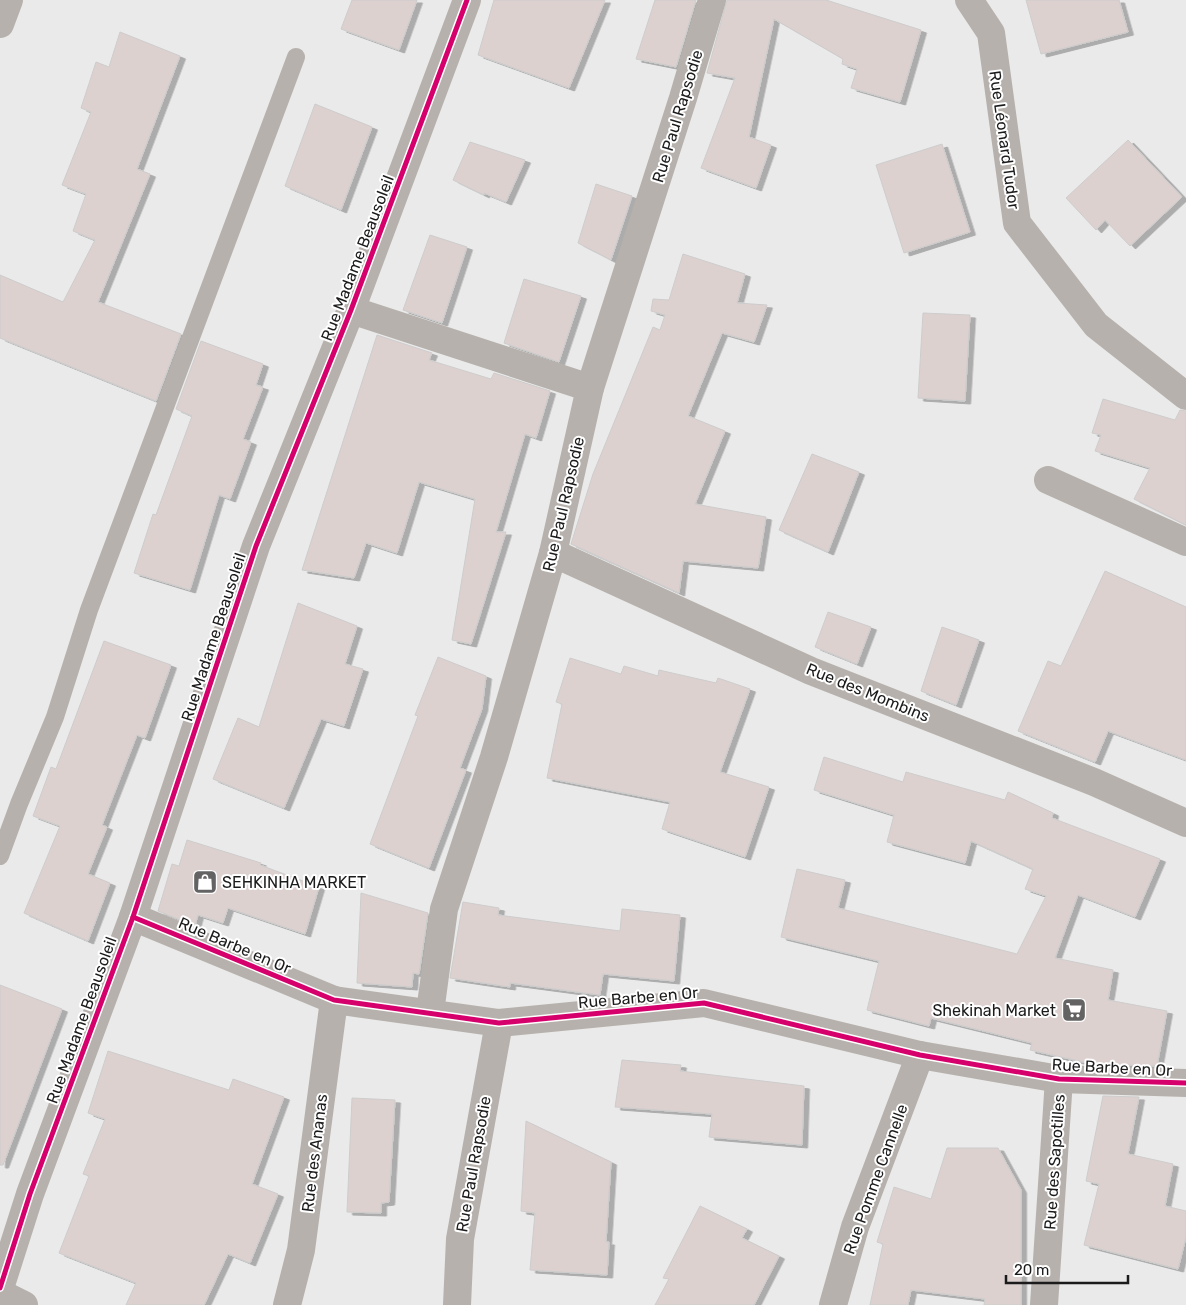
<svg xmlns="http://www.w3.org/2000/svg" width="1186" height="1305" viewBox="0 0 1186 1305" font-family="Rubik,sans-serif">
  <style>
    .building { fill: #ddd1d0; stroke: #cdcccc; filter: url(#shadow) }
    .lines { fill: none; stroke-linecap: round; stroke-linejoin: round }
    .service { stroke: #b6b1ac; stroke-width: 18 }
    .minor { stroke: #b6b1ac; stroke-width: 28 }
    .cycleway-casing { stroke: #fff; stroke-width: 8 }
    .cycleway { stroke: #d6006c; stroke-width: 5 }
    .labels { text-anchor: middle; stroke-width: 4; stroke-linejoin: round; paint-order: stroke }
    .street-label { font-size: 16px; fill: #1b1b1c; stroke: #fff }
    .poi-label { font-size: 16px; fill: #1b1b1c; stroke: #fff; text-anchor: start }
  </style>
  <defs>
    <filter id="shadow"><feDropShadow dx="5.5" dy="3" stdDeviation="0" flood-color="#0004"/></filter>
  </defs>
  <rect width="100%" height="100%" fill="#eaeaea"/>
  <g class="building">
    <polygon points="352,0 417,0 399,50 341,29"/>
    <polygon points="494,0 605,0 569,88 478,55"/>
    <polygon points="655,0 696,0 676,67 636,59"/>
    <polygon points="727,0 826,0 921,30 900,102 851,88 857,69 842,64 843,59 774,19 749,137 771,145 756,188 701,168 735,78 707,73"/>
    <polygon points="1026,0 1119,0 1128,32 1041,54"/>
    <polygon points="120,32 180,56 137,169 150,174 98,302 181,334 156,401 0,338 0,275 63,302 95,240 73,231 86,194 62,185 91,112 81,108 96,62 109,67"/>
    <polygon points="315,104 372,127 341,210 285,186"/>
    <polygon points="1128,140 1182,197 1130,246 1105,220 1096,230 1066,198"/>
    <polygon points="470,142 525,160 506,202 484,193 484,195 453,180"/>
    <polygon points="942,144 970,232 904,253 876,165"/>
    <polygon points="596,184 632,196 611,260 578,243"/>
    <polygon points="430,235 467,247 442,323 403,310"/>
    <polygon points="683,254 745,274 737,303 767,305 754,342 722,333 688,416 725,431 695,504 766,517 758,568 683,561 679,593 571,544 593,474 653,327 660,330 665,315 651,311 653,299 669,300"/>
    <polygon points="524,279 581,296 559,362 504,343"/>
    <polygon points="923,313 970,315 965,401 918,398"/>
    <polygon points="377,335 432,353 429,360 491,379 494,373 550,391 536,438 525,434 496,532 506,532 471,644 452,640 475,499 419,482 397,553 366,543 354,578 302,570"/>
    <polygon points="201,341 263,364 256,385 263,387 243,439 251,442 230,499 219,495 190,590 134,573 153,514 156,515 192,416 176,409"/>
    <polygon points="1103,399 1175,420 1180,410 1186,411 1186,525 1134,499 1150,468 1095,451 1101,435 1092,433"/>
    <polygon points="812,454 859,472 828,552 779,530"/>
    <polygon points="1105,571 1186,607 1186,760 1108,731 1095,762 1018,731 1048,661 1061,666"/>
    <polygon points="298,603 357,626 345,664 363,669 344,726 321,719 284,808 213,779 238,718 259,727"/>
    <polygon points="828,612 871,627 857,664 815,647"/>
    <polygon points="942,627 979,640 956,705 921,691"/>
    <polygon points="104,641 171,665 145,738 137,735 102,825 107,827 88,874 110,883 88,941 24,913 60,826 33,816 51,767 56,769"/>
    <polygon points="438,657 486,676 482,709 460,768 466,770 429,868 370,844 418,716 415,715"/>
    <polygon points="570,658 621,674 624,666 658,676 659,670 716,683 718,678 750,689 720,772 769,787 745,857 662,829 670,802 547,778 562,704 556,702"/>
    <polygon points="824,757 903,782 906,772 1005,800 1008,792 1053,813 1052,818 1160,859 1135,917 1078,895 1055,958 1113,970 1108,1000 1167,1011 1157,1066 1092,1064 1030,1050 1032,1043 931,1018 929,1026 867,1010 879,961 781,937 797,869 845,880 838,908 1017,954 1046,896 1025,889 1033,869 971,841 965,863 887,842 894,815 814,790"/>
    <polygon points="187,840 261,863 260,865 319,887 305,934 228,908 223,923 198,915 195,926 158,911 172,864 179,866"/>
    <polygon points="361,893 428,913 419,974 413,973 412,987 357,983"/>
    <polygon points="463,902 499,908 498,915 620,931 622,909 680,915 674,981 603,974 600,995 510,983 510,987 450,978"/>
    <polygon points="0,985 62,1009 3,1165 0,1165"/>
    <polygon points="108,1051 229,1090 233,1079 284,1097 252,1184 278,1194 250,1263 228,1254 204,1305 126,1305 136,1283 59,1253 89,1176 83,1174 105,1119 88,1113"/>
    <polygon points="622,1060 681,1065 680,1071 804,1086 802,1145 709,1137 712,1114 615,1107"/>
    <polygon points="1103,1096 1139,1097 1128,1154 1173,1164 1165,1206 1186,1211 1186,1237 1178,1269 1084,1245 1099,1184 1086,1181"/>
    <polygon points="352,1098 395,1100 389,1202 381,1203 381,1213 347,1212"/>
    <polygon points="526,1121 611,1162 606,1242 609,1242 607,1275 530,1270 535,1213 521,1211"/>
    <polygon points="947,1148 998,1148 1021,1190 1021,1305 984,1305 985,1299 911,1290 908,1305 870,1305 883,1244 877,1242 894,1187 931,1199"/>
    <polygon points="700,1206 747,1229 742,1238 779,1256 754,1305 655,1305 669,1279 663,1278"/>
  </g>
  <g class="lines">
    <polyline class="service" points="0,856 19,804 55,717 89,610 296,57"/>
    <g class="minor">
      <polyline points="969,0 991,33 1017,223 1096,325 1186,396"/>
      <polyline points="0,24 9,0"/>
      <polyline points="351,310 590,388"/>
      <polyline points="1048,480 1186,542"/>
      <polyline points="553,553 811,671 1094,782 1186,823"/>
      <polyline points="133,917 334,1000 499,1023 704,1003 920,1055 1059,1079 1186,1083"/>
      <polyline points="430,1012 444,909 494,757 553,553 590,388 683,98 712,0"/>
      <polyline points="0,1288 30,1194 133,917 256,546 351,310 467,0"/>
      <polyline points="0,1293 24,1305"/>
      <polyline points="287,1305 301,1250 334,1000"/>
      <polyline points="457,1305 460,1239 499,1023"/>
      <polyline points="833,1305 855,1227 920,1055"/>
      <polyline points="1044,1305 1059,1079"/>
    </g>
    <defs>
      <g id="cycleway">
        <polyline points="133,917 334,1000 499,1023 704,1003 920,1055 1059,1079 1186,1083"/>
        <polyline points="0,1288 30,1194 133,917 256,546 351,310 467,0"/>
      </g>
    </defs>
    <use href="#cycleway" class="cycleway-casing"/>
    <use href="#cycleway" class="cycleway"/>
  </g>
  <defs>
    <symbol id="shop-square" viewBox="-11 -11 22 22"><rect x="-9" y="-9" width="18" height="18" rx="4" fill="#636364" stroke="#fff"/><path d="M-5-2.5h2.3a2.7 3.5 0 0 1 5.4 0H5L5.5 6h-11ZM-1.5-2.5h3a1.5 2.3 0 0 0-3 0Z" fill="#fff"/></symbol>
    <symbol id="supermarket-square" viewBox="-11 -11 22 22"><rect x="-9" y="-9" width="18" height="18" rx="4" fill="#636364" stroke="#fff"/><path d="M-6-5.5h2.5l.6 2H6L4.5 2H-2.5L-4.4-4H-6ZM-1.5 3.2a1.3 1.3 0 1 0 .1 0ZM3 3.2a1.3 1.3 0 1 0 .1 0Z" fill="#fff"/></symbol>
  </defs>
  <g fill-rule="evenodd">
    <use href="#shop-square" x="191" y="868" width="28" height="28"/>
    <use href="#supermarket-square" x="1060" y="996" width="28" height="28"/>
  </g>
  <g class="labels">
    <g class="street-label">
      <text transform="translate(677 116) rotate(-73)" y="6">Rue Paul Rapsodie</text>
      <text transform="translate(1005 140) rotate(82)" y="6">Rue Léonard Tudor</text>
      <text transform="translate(357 258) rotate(-69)" y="6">Rue Madame Beausoleil</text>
      <text transform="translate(563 504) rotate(-77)" y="6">Rue Paul Rapsodie</text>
      <text transform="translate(213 637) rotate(-72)" y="6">Rue Madame Beausoleil</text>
      <text transform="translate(868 692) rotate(22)" y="6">Rue des Mombins</text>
      <text transform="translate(235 945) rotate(23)" y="6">Rue Barbe en Or</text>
      <text transform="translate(638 997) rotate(-5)" y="6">Rue Barbe en Or</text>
      <text transform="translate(81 1020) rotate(-70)" y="6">Rue Madame Beausoleil</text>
      <text transform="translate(1112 1067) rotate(3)" y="6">Rue Barbe en Or</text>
      <text transform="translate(314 1153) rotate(-83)" y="6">Rue des Ananas</text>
      <text transform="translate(1054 1162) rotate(-86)" y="6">Rue des Sapotilles</text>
      <text transform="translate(473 1164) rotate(-80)" y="6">Rue Paul Rapsodie</text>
      <text transform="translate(875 1179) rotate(-70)" y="6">Rue Pomme Cannelle</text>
    </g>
    <g class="poi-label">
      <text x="222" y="888">SEHKINHA MARKET</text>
      <text x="1056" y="1016" text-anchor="end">Shekinah Market</text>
    </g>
  </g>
  <path d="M1006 1275v8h122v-8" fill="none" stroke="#1b1b1c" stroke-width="2.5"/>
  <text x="1014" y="1275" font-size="15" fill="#1b1b1c" stroke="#ffffff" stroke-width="4" paint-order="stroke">20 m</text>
</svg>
